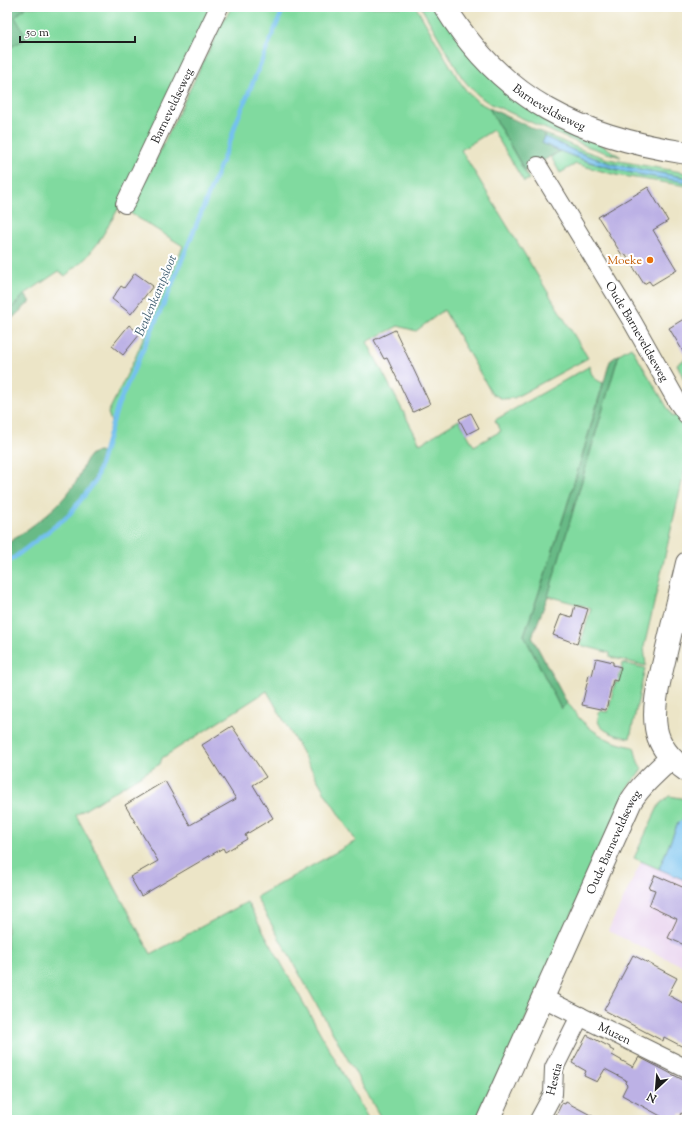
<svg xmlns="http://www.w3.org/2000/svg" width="694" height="1127" viewBox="0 0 694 1127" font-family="'Sorts Mill Goudy',serif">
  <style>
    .built { fill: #e8d2ee }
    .green { fill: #80da9f; stroke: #4e7b5e }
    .forest { fill: #68ba86; stroke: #426b51 }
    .water { fill: #75c1ef; stroke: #486e86 }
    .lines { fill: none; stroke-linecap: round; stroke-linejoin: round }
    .stream { stroke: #75c1ef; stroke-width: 4.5 }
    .building { fill: #bcb1e5 }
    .minor-casing { stroke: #656258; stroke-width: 20 }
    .tertiary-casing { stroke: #656258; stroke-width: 24 }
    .secondary-casing { stroke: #656258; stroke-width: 24 }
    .minor { stroke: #fff; stroke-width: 18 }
    .tertiary { stroke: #fff; stroke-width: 22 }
    .secondary { stroke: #fff; stroke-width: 22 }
    .food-dot { fill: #e8710a; stroke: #fff; stroke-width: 1.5 }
    .labels { text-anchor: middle; stroke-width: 4; stroke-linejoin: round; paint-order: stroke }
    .street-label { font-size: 12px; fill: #1c1c1c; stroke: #fff }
    .food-label { font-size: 12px; fill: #c56008; stroke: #fff; text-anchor: end }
    .water-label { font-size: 13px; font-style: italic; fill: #405e70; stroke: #fff }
  </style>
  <rect width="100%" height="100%" fill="#fff"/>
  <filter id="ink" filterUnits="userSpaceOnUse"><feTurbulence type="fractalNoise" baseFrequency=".025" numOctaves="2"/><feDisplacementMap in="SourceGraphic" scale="8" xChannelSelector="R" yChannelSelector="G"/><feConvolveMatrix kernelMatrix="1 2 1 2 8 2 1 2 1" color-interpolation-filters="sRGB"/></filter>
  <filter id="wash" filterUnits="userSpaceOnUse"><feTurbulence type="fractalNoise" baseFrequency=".012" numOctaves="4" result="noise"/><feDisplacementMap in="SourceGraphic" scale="16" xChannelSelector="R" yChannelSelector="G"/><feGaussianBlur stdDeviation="0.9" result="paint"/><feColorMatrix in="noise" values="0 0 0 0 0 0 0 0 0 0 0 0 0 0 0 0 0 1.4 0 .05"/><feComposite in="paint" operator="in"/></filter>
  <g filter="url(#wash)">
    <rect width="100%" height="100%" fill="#ece5c7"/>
    <polygon class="built" points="643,858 687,878 687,968 608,931"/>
    <g class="green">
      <polygon points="7,7 18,14 26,7 214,7 120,206 98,243 86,258 65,276 59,271 25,294 7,313"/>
      <path d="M232 7H416L458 79 468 93 478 102 489 108 529 179 524 182 493 130 461 150 588 358 514 398 503 399 492 394 444 310 416 331 398 326 367 342 420 444 459 420 474 446 501 431 495 420 590 366C590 375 595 380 603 383 579 468 554 552 524 635L561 709 567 703C572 707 575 713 579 718 596 735 611 743 634 747L638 762 642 769 628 787 481 1120H382L256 897 356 841 325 793 267 691 162 758 160 764 76 815 151 954 247 902 369 1120H7V561L48 531 85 494 97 471 111 422 108 413 135 358 183 246 130 213 223 21Z"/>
      <path d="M421 7H435L542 118 581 137 602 145 621 157C575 145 532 122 489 103 477 95 469 87 461 76Z"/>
      <polygon points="545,134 585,151 608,159 687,173 687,178 612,164 577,152 545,137"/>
      <path d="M560 151C600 169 643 176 687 182V186L616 175 576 164 560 173 551 157Z"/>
      <polygon points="631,347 673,417 679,414 687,423 687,460 644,647 646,666 610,657 610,653 580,645 591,608 548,596 619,354"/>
      <polygon points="687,358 687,386 677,364"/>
      <path d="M623 663 645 668 630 738C621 737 599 732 598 720 598 717 599 714 600 711L608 712 615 682 618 683Z"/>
      <polygon points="669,796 687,799 687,818 684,818 678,823 659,869 634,858 659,805"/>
    </g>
    <g class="forest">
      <polygon points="7,7 26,7 15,17 27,38 11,47 7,43"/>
      <polygon points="489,108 545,134 545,137 542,143 560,151 525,171"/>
      <polygon points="25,294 30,302 7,323 7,313"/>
      <path d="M619 354 548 596 532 637 567 703 561 709 524 635C557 545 583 453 610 361Z"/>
      <path d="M102 452C98 467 94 483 85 495 63 522 34 541 7 561V544C32 526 57 510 74 485 80 478 85 456 93 453 95 452 99 452 102 452Z"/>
    </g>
    <g class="water">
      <path d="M545 137 577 152 612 164 687 178V182C635 175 590 166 542 143Z"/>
      <polygon points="684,817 687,818 687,881 659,869 678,823"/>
    </g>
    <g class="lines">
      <polyline class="stream" points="7,563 68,516 95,482 118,405 169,292 231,139 236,123 284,7"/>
    </g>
    <g id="blocks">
      <g class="building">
        <polygon points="648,187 668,221 653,230 677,270 652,285 649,281 644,284 625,254 622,255 598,217"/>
        <polygon points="135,273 153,286 131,314 112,299 121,286 124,288"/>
        <polygon points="687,317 687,358 669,328"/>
        <polygon points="129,325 140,334 123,355 112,346"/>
        <polygon points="395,330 430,404 413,412 387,358 384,359 374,340"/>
        <polygon points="471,413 479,428 467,434 459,419"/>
        <polygon points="575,605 588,609 577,644 553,635 561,614 572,617"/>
        <polygon points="596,658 613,662 613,665 621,667 617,681 613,680 606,710 582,705 589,675 592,676"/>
        <polygon points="232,726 266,777 253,785 273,818 245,835 247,839 225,852 223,848 141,896 130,877 158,861 125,805 165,781 190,825 236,799 202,745"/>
        <polygon points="655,875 687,889 687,946 668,938 677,919 649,906 655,890 649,888"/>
        <polygon points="633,955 677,978 668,995 687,1005 687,1049 664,1037 663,1041 604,1010"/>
        <polygon points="587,1035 610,1047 610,1049 614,1051 612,1055 633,1067 639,1057 687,1082 687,1116 681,1113 678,1120 668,1120 622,1095 627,1085 625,1083 626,1080 605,1069 597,1082 584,1076 586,1071 572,1063"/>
        <polygon points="566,1102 600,1120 556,1120 558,1116 556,1115 562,1103 565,1104"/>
      </g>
    </g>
  </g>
  <g filter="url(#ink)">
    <use href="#blocks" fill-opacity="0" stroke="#656258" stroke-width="1"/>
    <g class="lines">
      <defs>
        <g id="minor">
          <path id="s1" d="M538 166 632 321 677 401 687 415"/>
          <path id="s2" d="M125 204 219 7"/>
          <path id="s3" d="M543 998 687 1069"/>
          <polyline points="539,1120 553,1094 554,1068 580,1016"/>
        </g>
        <g id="tertiary">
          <path d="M687 563C680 593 673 623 666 652 661 676 652 703 656 728 659 747 671 760 687 771"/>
          <path id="s4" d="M488 1120 631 801C641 785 656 772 671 758"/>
        </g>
        <g id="secondary">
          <path id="s5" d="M445 7C503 101 581 137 687 153"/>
        </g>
      </defs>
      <use href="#minor" class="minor-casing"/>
      <use href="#tertiary" class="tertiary-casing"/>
      <use href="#secondary" class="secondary-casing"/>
      <use href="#minor" class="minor"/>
      <use href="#tertiary" class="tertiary"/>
      <use href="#secondary" class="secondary"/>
    </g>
  </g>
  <circle class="food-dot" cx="650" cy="260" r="4"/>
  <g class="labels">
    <g class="street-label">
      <text dy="4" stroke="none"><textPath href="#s2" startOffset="109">Barneveldseweg</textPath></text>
      <text dy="4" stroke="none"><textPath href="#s5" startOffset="147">Barneveldseweg</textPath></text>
      <text dy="4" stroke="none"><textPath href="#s1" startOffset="193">Oude Barneveldseweg</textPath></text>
      <text dy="4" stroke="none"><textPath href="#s4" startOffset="305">Oude Barneveldseweg</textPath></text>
      <text dy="4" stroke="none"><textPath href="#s3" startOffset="80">Muzen</textPath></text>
      <text transform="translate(554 1079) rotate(-76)" y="4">Hestia</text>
    </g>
    <g class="food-label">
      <text x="642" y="264">Moeke</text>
    </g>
    <g class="water-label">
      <text transform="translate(155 295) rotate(-67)" y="5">Beulenkampsloot</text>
    </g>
  </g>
  <rect width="694" height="1127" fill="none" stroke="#fff" stroke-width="24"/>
  <g transform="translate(656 1089) rotate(206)" stroke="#ffffff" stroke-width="3" paint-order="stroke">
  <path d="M0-3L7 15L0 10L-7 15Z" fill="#1c1c1c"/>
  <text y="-6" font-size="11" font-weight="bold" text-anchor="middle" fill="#1c1c1c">N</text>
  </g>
  <path d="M20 36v6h115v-6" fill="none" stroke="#1c1c1c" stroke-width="2"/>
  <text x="26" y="36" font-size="12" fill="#1c1c1c" stroke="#ffffff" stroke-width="3" paint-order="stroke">50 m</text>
</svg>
